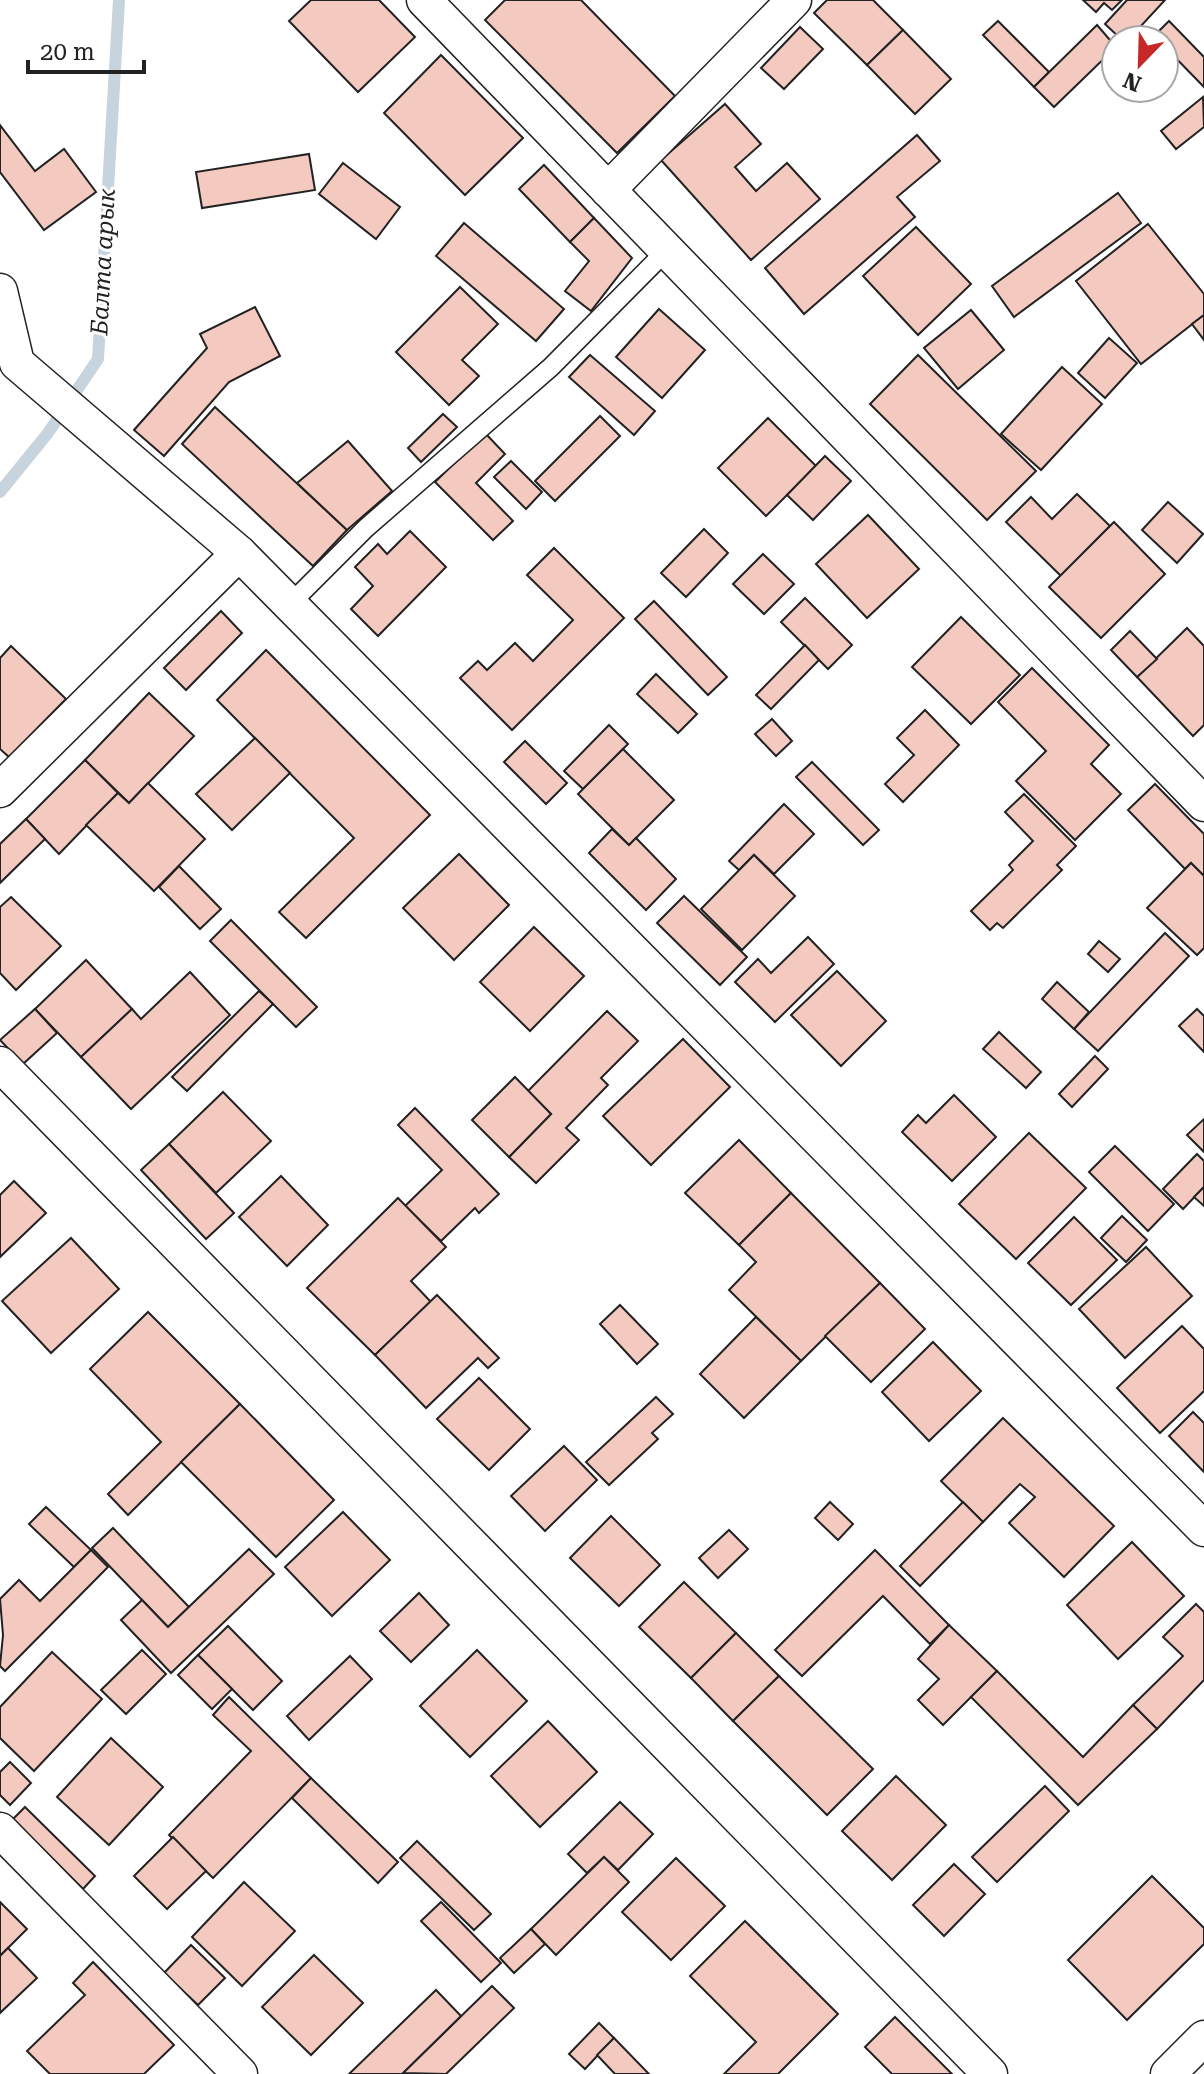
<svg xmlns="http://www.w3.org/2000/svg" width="1204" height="2074" viewBox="0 0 1204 2074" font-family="'Roboto Serif',serif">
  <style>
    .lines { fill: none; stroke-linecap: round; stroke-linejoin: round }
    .stream { stroke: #c7d3dd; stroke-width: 12 }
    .building { fill: #f3c9c0; stroke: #222; stroke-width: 2 }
    .service-casing { stroke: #222; stroke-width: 21 }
    .minor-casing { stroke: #222; stroke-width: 37 }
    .service { stroke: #fff; stroke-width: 18 }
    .minor { stroke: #fff; stroke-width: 34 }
    .labels { text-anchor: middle; stroke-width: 6; stroke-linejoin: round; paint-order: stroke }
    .water-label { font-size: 24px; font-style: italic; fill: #222; stroke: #fff }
  </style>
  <rect width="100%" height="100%" fill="#fff"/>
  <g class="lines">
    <polyline class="stream" points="0,492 48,433 98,359 119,0"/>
  </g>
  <g class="building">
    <polygon points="311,0 379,0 415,37 358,92 289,21"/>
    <polygon points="505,0 581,0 675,96 617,153 485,20"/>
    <polygon points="827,0 873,0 903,30 867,65 814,13"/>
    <polygon points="1083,0 1122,0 1112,10 1104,3 1096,12"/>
    <polygon points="1127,0 1165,0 1128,40 1122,40 1105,24"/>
    <polygon points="998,21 1049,72 1034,87 983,35"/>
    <polygon points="1169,21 1204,57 1204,87 1164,46 1164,40 1154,36"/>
    <polygon points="1097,25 1116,47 1054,107 1034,87"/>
    <polygon points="800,27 823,49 784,89 761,68"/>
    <polygon points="903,30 951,79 915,114 867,65"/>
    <polygon points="441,55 523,138 465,195 384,113"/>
    <polygon points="1203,97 1204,127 1176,149 1161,131"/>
    <polygon points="725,104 761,144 735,167 756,191 787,163 820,199 751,260 661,160"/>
    <polygon points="0,125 35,171 64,149 96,192 44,230 0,172"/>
    <polygon points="917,135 940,161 897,197 915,217 804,314 765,268"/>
    <polygon points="309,154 315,190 202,208 196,172"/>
    <polygon points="343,163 400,207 376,239 319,194"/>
    <polygon points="544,165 594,218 570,242 519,189"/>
    <polygon points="1118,193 1141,223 1014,317 992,286"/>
    <polygon points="594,218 632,258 591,311 565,291 589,261 570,242"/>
    <polygon points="464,223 564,309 536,341 436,256"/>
    <polygon points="1148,224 1204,294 1204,315 1141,364 1076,281"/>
    <polygon points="916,227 971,284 918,335 863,276"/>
    <polygon points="460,287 498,324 462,360 479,376 449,405 396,352"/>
    <polygon points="255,307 280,356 229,382 164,456 134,430 207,348 200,334"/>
    <polygon points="659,309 705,350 662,398 616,357"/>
    <polygon points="971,310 1004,350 958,389 924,348"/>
    <polygon points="1204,315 1204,340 1192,324"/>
    <polygon points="1109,338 1137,363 1105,398 1078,373"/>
    <polygon points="590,355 655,411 634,435 569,377"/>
    <polygon points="918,355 1036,471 987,520 870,404"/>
    <polygon points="1062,367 1102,404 1041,470 1001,434"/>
    <polygon points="215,407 347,530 313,566 182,444"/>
    <polygon points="443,414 457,427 421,462 408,448"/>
    <polygon points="600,416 620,436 555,501 535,481"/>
    <polygon points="768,418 816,466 766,516 718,468"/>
    <polygon points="485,433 505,454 476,483 513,521 493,540 435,482"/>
    <polygon points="348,441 392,491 347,530 297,483"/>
    <polygon points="825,456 851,481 813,520 787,495"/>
    <polygon points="511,461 542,492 526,509 494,477"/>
    <polygon points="1077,494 1110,526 1061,576 1006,522 1031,497 1052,519"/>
    <polygon points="1168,502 1203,534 1177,563 1142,530"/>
    <polygon points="868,515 919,569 867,618 816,564"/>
    <polygon points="1114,522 1165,574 1101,638 1049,587"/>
    <polygon points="704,529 728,553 686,597 661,573"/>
    <polygon points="410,531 446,567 378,636 351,609 373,586 355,567 378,544 387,554"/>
    <polygon points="554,548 624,618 512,730 460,678 478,661 487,670 515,643 533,661 573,620 527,575"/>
    <polygon points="763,554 794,584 764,614 733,584"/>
    <polygon points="805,598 852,645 828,669 781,622"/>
    <polygon points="654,601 727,677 708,695 635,619"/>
    <polygon points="221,611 242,633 186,690 164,668"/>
    <polygon points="961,617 1020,675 971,724 912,667"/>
    <polygon points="1187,628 1204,646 1204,725 1193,736 1137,677"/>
    <polygon points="1130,631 1157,659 1137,677 1111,650"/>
    <polygon points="805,645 819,660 771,709 756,695"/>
    <polygon points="11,646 66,699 9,757 0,749 0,658"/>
    <polygon points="266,650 430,815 306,938 279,912 354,838 217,700"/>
    <polygon points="1032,668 1109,745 1091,764 1121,794 1075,840 1016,781 1046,751 998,702"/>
    <polygon points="656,674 697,714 678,733 637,694"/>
    <polygon points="149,693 194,736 129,803 85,760"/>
    <polygon points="925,710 959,745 903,802 885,784 914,755 897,738"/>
    <polygon points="772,719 792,741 776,756 755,734"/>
    <polygon points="609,725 628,744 583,789 564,771"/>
    <polygon points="255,738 290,773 232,830 196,794"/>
    <polygon points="525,741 567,783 546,804 504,762"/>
    <polygon points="623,749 674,800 629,845 578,794"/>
    <polygon points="85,760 118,793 59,854 26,819"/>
    <polygon points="812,762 879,830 863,845 796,777"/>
    <polygon points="148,783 205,839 154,891 86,825 118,793 129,803"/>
    <polygon points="1155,784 1204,834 1204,876 1191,863 1185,869 1128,810"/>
    <polygon points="1024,794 1076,846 1057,865 1062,870 1003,928 997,923 990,930 971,911 1013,870 1009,865 1033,841 1005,812"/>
    <polygon points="784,804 814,834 774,874 754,855 739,870 729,861"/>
    <polygon points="26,819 45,839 0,883 0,844"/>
    <polygon points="612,829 629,845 636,838 676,879 646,910 589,853"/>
    <polygon points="459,854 509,905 454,960 403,908"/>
    <polygon points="754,855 795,896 742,950 701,909"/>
    <polygon points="1191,863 1204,876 1204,948 1197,955 1147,908"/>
    <polygon points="179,866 221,909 200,929 159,887"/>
    <polygon points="684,896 747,957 720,985 657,923"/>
    <polygon points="11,897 61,946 16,990 0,973 0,907"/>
    <polygon points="231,920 317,1007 296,1027 210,941"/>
    <polygon points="534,927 584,976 530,1031 480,982"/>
    <polygon points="1165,933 1189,956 1098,1051 1074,1029"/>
    <polygon points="808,937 834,964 775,1022 735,982 758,959 771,973"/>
    <polygon points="1099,941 1120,959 1108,972 1088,954"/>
    <polygon points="86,960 132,1009 81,1057 35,1009"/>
    <polygon points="837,971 886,1021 841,1066 791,1015"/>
    <polygon points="190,972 230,1015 131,1109 81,1057 132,1009 141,1019"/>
    <polygon points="1057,982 1089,1012 1074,1029 1042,999"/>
    <polygon points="259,991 273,1004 187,1091 172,1077"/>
    <polygon points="35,1009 57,1033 23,1064 0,1040"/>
    <polygon points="1197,1009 1204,1016 1204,1052 1179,1026"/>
    <polygon points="607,1011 638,1041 601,1078 608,1085 566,1128 579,1140 536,1183 509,1157 551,1114 528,1091"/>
    <polygon points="999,1032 1041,1072 1026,1088 983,1049"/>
    <polygon points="683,1039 730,1087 651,1165 603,1116"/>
    <polygon points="1095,1056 1108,1069 1072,1107 1059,1094"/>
    <polygon points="515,1077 551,1114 509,1157 472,1120"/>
    <polygon points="223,1092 271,1141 216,1193 169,1144"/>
    <polygon points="954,1095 996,1137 952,1181 902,1132 918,1115 926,1123"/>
    <polygon points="415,1108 499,1194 479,1213 475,1208 441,1241 405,1206 442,1170 398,1125"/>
    <polygon points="1204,1119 1204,1152 1187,1135"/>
    <polygon points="1029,1133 1086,1188 1016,1259 959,1204"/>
    <polygon points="739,1140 791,1193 739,1245 685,1193"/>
    <polygon points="169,1144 234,1213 206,1239 141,1170"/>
    <polygon points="1115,1146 1174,1204 1148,1231 1089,1172"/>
    <polygon points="1197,1154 1204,1161 1204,1187 1183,1209 1163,1189"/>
    <polygon points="281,1176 328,1225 287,1266 239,1217"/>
    <polygon points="14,1181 46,1213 0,1257 0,1195"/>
    <polygon points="1204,1187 1204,1206 1194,1197"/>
    <polygon points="791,1193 880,1283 801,1361 729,1290 756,1262 739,1245"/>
    <polygon points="398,1198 446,1247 411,1281 431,1302 375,1355 307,1288"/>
    <polygon points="1122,1216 1147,1240 1126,1262 1101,1238"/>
    <polygon points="1074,1217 1117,1260 1071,1305 1028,1263"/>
    <polygon points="71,1238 119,1289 51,1353 2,1301"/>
    <polygon points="1146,1247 1192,1296 1125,1358 1079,1309"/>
    <polygon points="880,1283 925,1329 871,1382 825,1336"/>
    <polygon points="437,1295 499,1358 488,1368 478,1358 426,1408 375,1355"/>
    <polygon points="620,1305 658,1344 637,1364 600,1324"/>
    <polygon points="148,1312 240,1404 128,1515 108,1494 161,1442 90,1369"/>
    <polygon points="756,1317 801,1361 744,1418 700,1374"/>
    <polygon points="1182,1326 1204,1349 1204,1391 1160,1433 1117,1388"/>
    <polygon points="933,1342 981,1391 929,1441 882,1392"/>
    <polygon points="479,1378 530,1429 489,1470 437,1419"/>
    <polygon points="656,1397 673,1414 652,1433 658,1439 609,1485 586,1462"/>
    <polygon points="240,1404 334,1500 276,1557 181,1462"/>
    <polygon points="1193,1412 1204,1423 1204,1472 1169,1436"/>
    <polygon points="1003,1418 1114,1526 1064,1577 1009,1523 1035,1497 1020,1484 983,1522 941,1481"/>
    <polygon points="564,1446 597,1480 545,1531 511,1496"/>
    <polygon points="830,1502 853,1524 838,1540 815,1518"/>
    <polygon points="963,1502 983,1522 920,1586 900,1566"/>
    <polygon points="46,1507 91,1550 74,1567 29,1524"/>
    <polygon points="343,1512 390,1560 332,1616 285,1567"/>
    <polygon points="611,1516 660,1565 619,1606 570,1558"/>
    <polygon points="113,1528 189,1607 168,1627 92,1548"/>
    <polygon points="729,1530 748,1549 718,1578 699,1558"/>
    <polygon points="1132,1542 1184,1596 1118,1659 1067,1605"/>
    <polygon points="249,1549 274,1574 171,1673 121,1620 142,1600 168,1627"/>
    <polygon points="91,1550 108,1567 5,1671 0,1666 3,1635 0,1599 19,1580 40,1601"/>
    <polygon points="875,1550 949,1625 930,1644 883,1596 802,1676 775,1650"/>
    <polygon points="684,1582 736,1633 691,1678 639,1627"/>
    <polygon points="419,1593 449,1625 411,1662 380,1631"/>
    <polygon points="1196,1604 1204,1612 1204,1680 1157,1729 1133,1705 1183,1656 1163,1637"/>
    <polygon points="949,1625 997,1671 943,1725 918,1700 939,1679 918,1659"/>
    <polygon points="228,1626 282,1681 253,1710 198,1655"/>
    <polygon points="736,1633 779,1676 733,1721 691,1678"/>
    <polygon points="142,1650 166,1674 126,1714 101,1690"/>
    <polygon points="477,1650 527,1701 470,1757 420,1706"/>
    <polygon points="52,1652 102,1699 34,1771 0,1738 0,1707"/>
    <polygon points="198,1655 232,1689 212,1709 178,1675"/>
    <polygon points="350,1656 372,1679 309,1740 287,1716"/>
    <polygon points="997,1671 1083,1757 1133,1705 1157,1729 1078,1805 971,1697"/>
    <polygon points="779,1676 873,1769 827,1815 733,1721"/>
    <polygon points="229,1697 311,1778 213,1878 169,1835 251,1751 213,1715"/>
    <polygon points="548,1721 597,1772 540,1827 491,1776"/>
    <polygon points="111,1738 163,1787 109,1845 57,1797"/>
    <polygon points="10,1762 31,1783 10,1805 0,1795 0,1772"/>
    <polygon points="896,1776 946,1825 892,1880 842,1831"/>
    <polygon points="311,1778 398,1862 378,1883 292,1798"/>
    <polygon points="1045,1786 1069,1811 997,1882 972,1857"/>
    <polygon points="620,1802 653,1834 618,1870 604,1857 587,1873 568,1854"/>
    <polygon points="25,1807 95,1876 83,1889 13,1819"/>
    <polygon points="173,1837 206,1871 167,1909 134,1876"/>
    <polygon points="417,1841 491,1914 474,1930 400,1858"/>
    <polygon points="604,1857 629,1882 556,1955 531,1929"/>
    <polygon points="676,1858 725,1906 671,1960 622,1912"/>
    <polygon points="954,1864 985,1894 944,1936 913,1905"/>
    <polygon points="1152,1876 1204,1928 1204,1944 1127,2020 1068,1960"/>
    <polygon points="244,1882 295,1931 242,1986 192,1937"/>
    <polygon points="0,1902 27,1929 0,1956"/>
    <polygon points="441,1902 501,1963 481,1982 421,1921"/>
    <polygon points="745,1921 838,2014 778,2074 724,2074 756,2042 690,1976"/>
    <polygon points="531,1929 545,1944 514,1973 500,1958"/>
    <polygon points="191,1945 225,1978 198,2005 164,1973"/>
    <polygon points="8,1948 37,1978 0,2013 0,1956"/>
    <polygon points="314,1955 363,2003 311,2055 262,2007"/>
    <polygon points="93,1962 174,2045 144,2074 50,2074 27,2051 85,1995 73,1983"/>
    <polygon points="492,1986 514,2008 446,2074 403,2073"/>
    <polygon points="436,1990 461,2016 402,2074 349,2074"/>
    <polygon points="895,2017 952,2074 892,2074 865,2047"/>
    <polygon points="599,2023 614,2038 585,2069 569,2054"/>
    <polygon points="614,2038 649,2074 615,2074 597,2055"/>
  </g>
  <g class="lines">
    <defs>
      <polyline id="service" points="290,604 366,528 551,367 667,250"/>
      <g id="minor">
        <polyline points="424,0 1204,804"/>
        <polyline points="608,190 794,0"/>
        <polyline points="0,291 17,363 239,553 1204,1529"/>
        <polyline points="0,790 239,553"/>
        <polyline points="0,1064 990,2074"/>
        <polyline points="0,1830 240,2074"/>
        <polyline points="1168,2074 1204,2038"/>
      </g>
    </defs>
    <use href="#service" class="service-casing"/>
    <use href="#minor" class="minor-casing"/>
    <use href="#service" class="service"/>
    <use href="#minor" class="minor"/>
  </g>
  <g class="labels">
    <g class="water-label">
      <text transform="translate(103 262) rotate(-87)" y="8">Балта арык</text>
    </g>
  </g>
  <g transform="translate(1140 64) rotate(203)"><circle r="38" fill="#ffffff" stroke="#a7a7a7" stroke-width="2"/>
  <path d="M0-6L14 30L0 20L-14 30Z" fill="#c62828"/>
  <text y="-12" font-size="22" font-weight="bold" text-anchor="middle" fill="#222222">N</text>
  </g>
  <path d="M28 60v12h116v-12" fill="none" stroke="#222222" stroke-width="4"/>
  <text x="40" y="60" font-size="24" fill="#222222" stroke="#ffffff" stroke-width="6" paint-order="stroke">20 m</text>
</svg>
